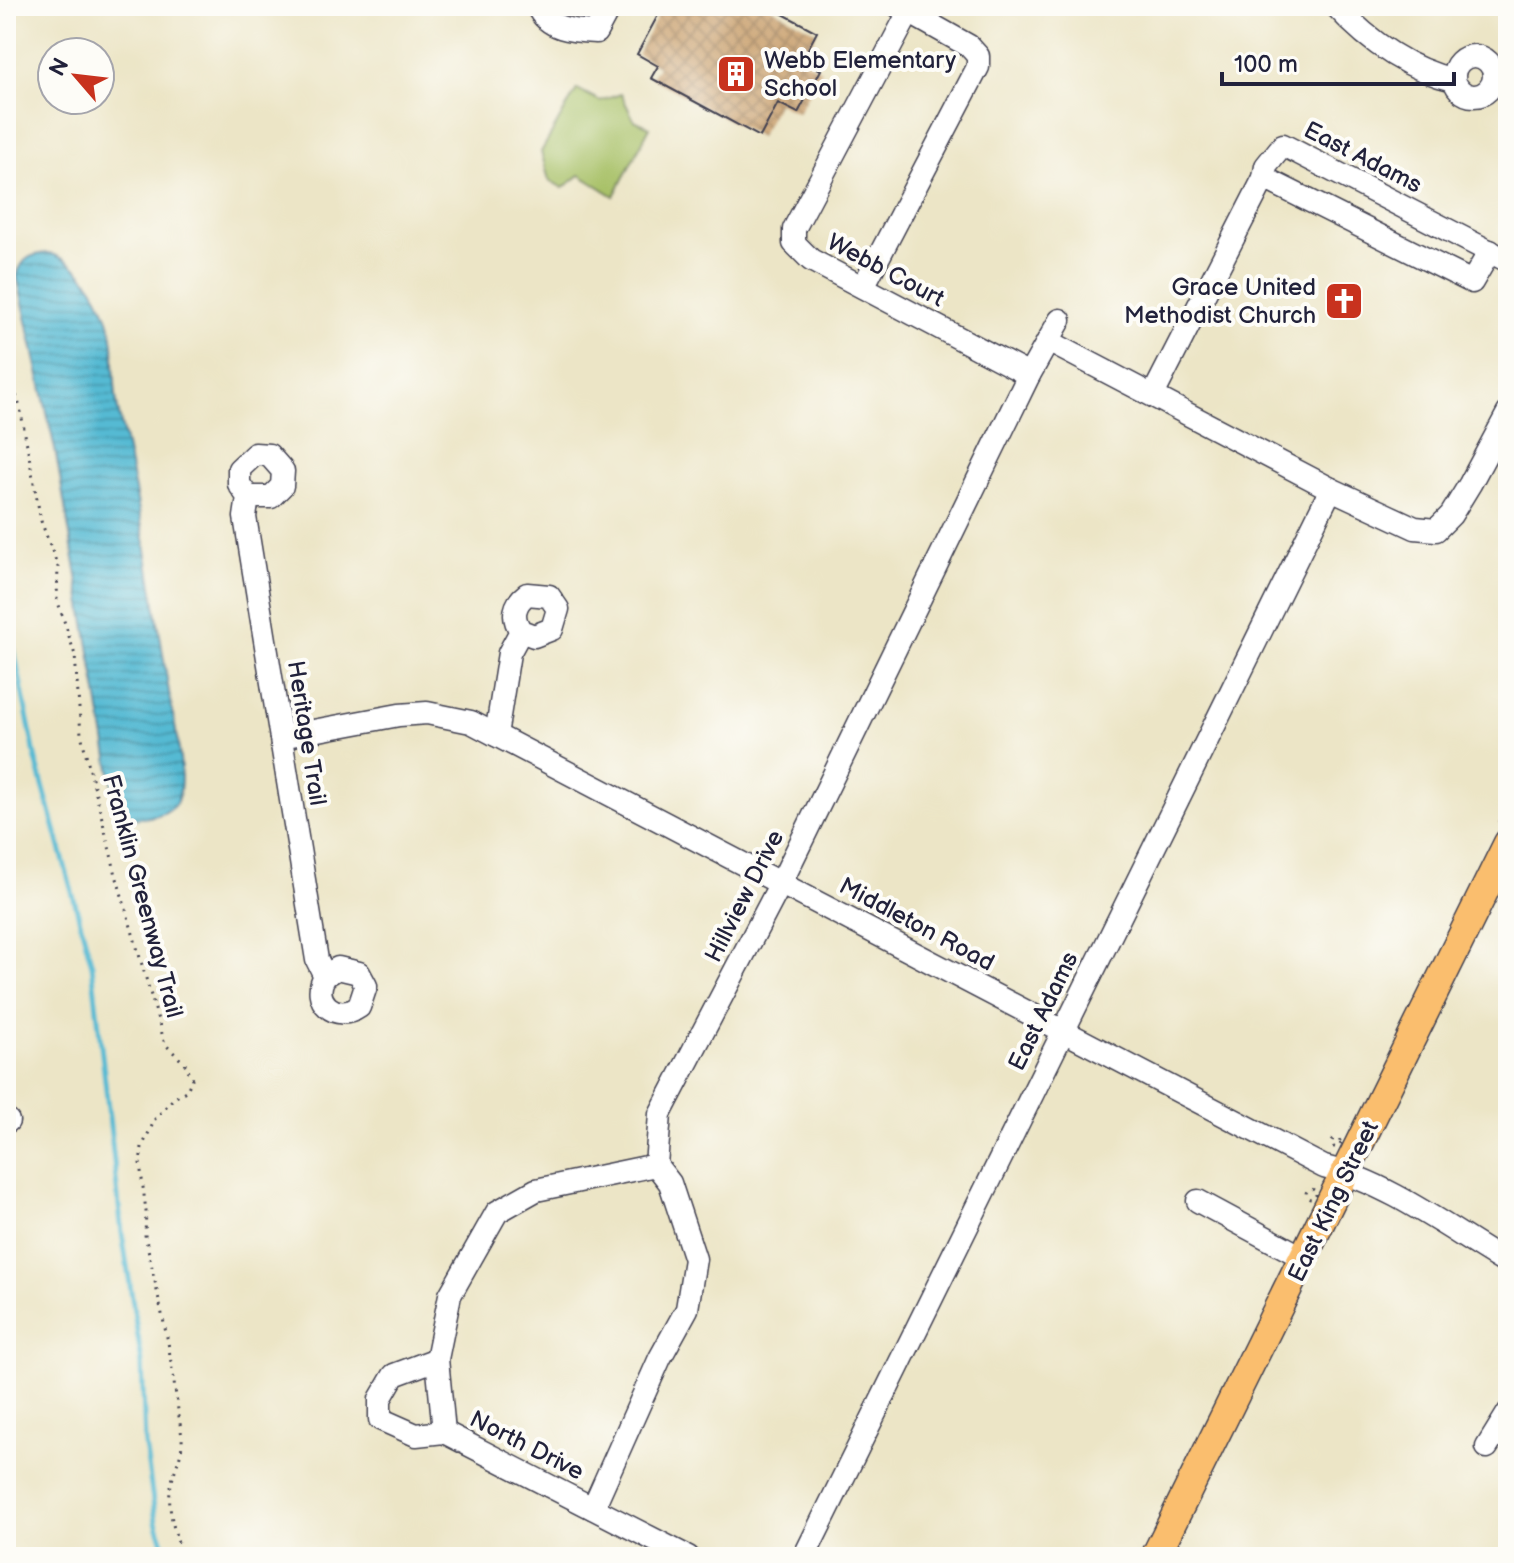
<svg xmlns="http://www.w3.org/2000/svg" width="1514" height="1563" viewBox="0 0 1514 1563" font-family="'Balsamiq Sans',sans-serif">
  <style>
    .green { fill: #a8c167; stroke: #657251; stroke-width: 2 }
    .water { fill: url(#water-rules); stroke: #3c6e87; stroke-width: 2 }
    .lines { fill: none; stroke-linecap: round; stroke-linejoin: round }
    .stream { stroke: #55bad3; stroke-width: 5 }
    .building { fill: url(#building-cross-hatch) }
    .minor-casing { stroke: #403f50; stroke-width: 25 }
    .major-casing { stroke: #403f50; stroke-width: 31 }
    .path { stroke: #403f50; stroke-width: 3; stroke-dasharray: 2 6; stroke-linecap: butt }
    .minor { stroke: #fff; stroke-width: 22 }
    .major { stroke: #fabe6e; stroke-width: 28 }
    .labels { text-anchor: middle; stroke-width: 8; stroke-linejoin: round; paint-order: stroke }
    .poi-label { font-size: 24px; fill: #22223b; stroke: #fdfcf7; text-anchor: start }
    .street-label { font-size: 24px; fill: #22223b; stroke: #fdfcf7 }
  </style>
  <defs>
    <pattern id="water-rules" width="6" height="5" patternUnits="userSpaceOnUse" patternTransform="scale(2)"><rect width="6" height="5" fill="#55bad3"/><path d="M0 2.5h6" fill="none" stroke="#4697ac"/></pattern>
    <pattern id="building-cross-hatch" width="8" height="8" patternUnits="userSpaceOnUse" patternTransform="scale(2)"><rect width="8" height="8" fill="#caa271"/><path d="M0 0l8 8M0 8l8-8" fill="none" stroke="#a4845e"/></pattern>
  </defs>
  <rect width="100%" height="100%" fill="#fdfcf7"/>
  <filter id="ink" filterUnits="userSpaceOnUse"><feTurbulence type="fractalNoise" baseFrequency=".0125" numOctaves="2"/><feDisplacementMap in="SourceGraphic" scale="16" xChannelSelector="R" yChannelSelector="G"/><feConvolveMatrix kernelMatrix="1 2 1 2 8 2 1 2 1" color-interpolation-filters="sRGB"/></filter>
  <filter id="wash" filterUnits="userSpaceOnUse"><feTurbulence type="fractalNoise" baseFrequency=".006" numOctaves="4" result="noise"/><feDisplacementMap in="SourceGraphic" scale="32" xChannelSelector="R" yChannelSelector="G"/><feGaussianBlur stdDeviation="1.8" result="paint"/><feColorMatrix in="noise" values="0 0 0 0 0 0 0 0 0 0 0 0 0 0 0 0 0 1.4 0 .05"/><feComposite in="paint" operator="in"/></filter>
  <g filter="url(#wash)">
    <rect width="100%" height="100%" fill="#ece5c6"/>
    <polygon class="green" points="577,89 600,101 621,94 634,120 650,127 614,196 580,175 563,188 549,180 541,152"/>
    <path class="water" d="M50 253C81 264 97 289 108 319 117 348 112 380 118 410 140 504 154 597 169 692 173 720 188 776 177 801 170 816 135 823 122 815L115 798 56 454 17 276C22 257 32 254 50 253Z"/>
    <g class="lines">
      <polyline class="stream" points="6,610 36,760 92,965 122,1233 142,1363 145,1444 156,1522 168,1557"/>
    </g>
    <g id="blocks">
      <polygon class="building" points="663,6 768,6 817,32 802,60 821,70 798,113 778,103 760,137 651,78 658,66 637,54"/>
    </g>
  </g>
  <g filter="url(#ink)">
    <use href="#blocks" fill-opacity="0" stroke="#403f50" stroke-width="2"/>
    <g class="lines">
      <defs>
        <g id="minor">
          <path d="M537 6C548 30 573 31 596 32L610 6"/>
          <path d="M1336 6C1369 42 1407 69 1454 80"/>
          <polyline points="909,12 794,229 794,243 811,260 1029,375"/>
          <circle cx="1474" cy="76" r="20"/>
          <polyline points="1264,178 1472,282 1490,251"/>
          <polyline points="863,287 978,67 978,56 969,46 898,6"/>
          <polyline points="1048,341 1331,489 1415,528 1436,530 1451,515 1470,484 1508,413"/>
          <polyline points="1153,395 1264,178 1266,166 1283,145 1508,261"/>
          <path d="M248 497 239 484V469L255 454 269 455 283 471 282 486 271 497H248L245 517 317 960 325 976C310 1001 336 1023 359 1007L366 986 359 973 338 968 325 976"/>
          <path d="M496 735 509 653 521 631C511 617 514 604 527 594L549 596 558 609 552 629 534 636 521 631"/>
          <path d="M281 737 399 715 427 713 471 722 1324 1167C1389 1183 1450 1230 1508 1264"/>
          <polyline points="6,1122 8,1121"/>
          <polyline points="1198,1201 1304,1258"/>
          <polyline points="437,1359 394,1375 380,1399 380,1419 416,1435 444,1432"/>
          <polyline points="444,1432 437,1359 450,1295 497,1212 536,1190 656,1165"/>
          <polyline points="444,1432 688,1557"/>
          <polyline points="1487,1447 1508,1413"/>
          <polyline points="593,1508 660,1358 687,1309 695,1259 670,1183 656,1165 660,1114 781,883 1029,375 1060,320"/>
          <polyline points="804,1557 1331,489"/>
        </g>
        <polyline id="major" points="1155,1557 1508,843"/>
      </defs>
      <use href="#minor" class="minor-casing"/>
      <use href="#major" class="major-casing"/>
      <g class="path">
        <path d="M6 365 20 407 41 521 58 567 57 599 75 655 81 734 116 875 165 1044 186 1065 192 1079 187 1090 173 1099 155 1119 142 1147 140 1163 146 1211 145 1235 168 1342 182 1437C183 1454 176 1464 172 1481 165 1504 175 1535 183 1557"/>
        <polyline points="1499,823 1508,805"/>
        <circle cx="1336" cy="1143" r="4.5"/>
        <circle cx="1311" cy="1194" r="5"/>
      </g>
      <use href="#minor" class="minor"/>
      <use href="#major" class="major"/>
    </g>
  </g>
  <defs>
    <symbol id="building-square" viewBox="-11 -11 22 22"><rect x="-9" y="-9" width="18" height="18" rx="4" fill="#c8321e" stroke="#fdfcf7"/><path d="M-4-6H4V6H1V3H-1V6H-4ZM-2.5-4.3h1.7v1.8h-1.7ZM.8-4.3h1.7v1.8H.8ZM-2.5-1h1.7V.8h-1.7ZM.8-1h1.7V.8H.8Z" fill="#fff"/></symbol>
    <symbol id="church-square" viewBox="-11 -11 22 22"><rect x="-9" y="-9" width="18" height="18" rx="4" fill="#c8321e" stroke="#fdfcf7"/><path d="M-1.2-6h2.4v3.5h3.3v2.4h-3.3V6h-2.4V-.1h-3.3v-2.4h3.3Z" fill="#fff"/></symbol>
  </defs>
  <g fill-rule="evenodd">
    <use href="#building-square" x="714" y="52" width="44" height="44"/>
    <use href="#church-square" x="1322" y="279" width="44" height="44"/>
  </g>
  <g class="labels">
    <g class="poi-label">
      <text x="764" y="68">Webb Elementary<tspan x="764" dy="28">School</tspan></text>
      <text x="1316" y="295" text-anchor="end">Grace United<tspan x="1316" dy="28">Methodist Church</tspan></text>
    </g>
    <g class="street-label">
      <text transform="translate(1363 157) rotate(27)" y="8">East Adams</text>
      <text transform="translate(886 270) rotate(28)" y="8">Webb Court</text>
      <text transform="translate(307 733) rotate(81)" y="8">Heritage Trail</text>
      <text transform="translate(143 896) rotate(75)" y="8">Franklin Greenway Trail</text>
      <text transform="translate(744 896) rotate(-63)" y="8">Hillview Drive</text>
      <text transform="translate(917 924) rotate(28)" y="8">Middleton Road</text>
      <text transform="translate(1043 1011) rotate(-64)" y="8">East Adams</text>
      <text transform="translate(1333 1201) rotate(-64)" y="8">East King Street</text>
      <text transform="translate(527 1445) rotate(27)" y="8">North Drive</text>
    </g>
  </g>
  <rect width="1514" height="1563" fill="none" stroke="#fdfcf7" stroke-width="32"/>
  <g transform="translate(76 76) rotate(298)"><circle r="38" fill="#fdfcf7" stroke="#a5a5ac" stroke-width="2"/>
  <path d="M0-6L14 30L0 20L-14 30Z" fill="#c8321e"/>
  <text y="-12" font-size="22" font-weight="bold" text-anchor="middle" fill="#22223b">N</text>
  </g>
  <path d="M1222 72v12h232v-12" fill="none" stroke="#22223b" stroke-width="4"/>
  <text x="1234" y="72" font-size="24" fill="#22223b" stroke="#fdfcf7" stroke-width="6" paint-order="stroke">100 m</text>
</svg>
